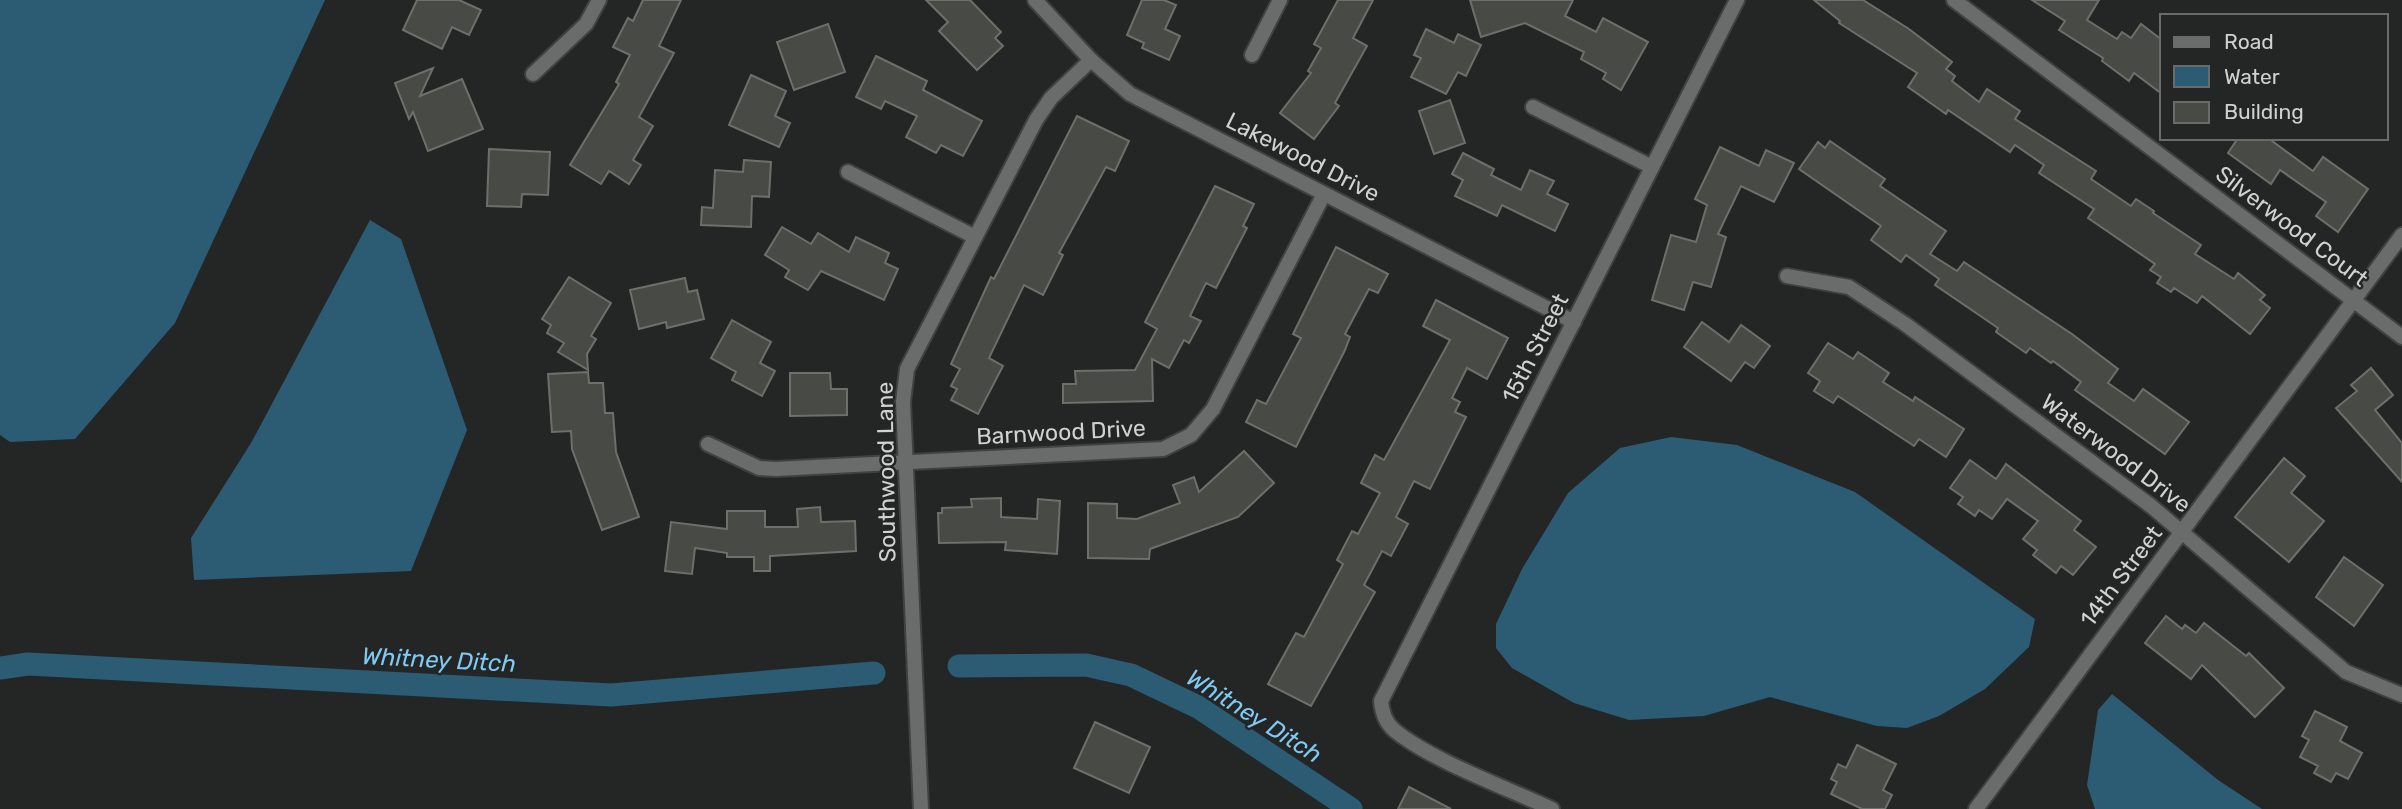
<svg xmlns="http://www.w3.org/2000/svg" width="2402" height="809" viewBox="0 0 2402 809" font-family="Rubik,sans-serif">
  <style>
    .water { fill: #2c5b74 }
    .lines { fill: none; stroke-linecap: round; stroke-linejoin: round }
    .canal { stroke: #2c5b74; stroke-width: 23 }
    .building { fill: #484a46; stroke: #6d6f6b; stroke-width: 2 }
    .minor-casing { stroke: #3f4241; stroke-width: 18 }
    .minor { stroke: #6a6c6c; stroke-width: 14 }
    .labels { text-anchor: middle; stroke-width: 5; stroke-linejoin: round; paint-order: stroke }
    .street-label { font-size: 23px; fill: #d0d2d1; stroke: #232625 }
    .water-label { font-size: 24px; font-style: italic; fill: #7fc9f4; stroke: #232625 }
  </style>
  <rect width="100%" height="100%" fill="#232625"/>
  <g class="water">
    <polygon points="0,0 325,0 175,323 75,439 10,442 0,435"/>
    <polygon points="370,220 401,239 467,430 411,571 194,580 191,538 251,443"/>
    <polygon points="1671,437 1737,445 1855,492 2035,619 2029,647 1985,689 1939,716 1907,728 1877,726 1770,697 1704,716 1629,720 1574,703 1512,668 1496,648 1496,624 1522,569 1568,493 1620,448"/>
    <polygon points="2112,694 2218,780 2262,809 2095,809 2087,785 2098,710"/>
  </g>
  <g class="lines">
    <g class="canal">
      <polyline points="959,666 1086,665 1131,675 1198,707 1351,809"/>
      <polyline points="0,668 28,664 611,695 874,673"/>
    </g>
  </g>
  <g class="building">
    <polygon points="417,0 459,0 481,10 469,35 452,27 442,49 403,30"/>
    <polygon points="643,0 681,0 659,46 674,53 639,117 653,126 633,160 641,165 629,184 609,171 601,184 570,165 619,84 616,82 630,55 613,47 628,18 633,21"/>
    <polygon points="926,0 970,0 1001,32 995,38 1003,46 977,70 939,31 948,22"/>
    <polygon points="1142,0 1164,0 1176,5 1165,29 1180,36 1169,60 1142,48 1144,43 1127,35"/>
    <polygon points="1338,0 1373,0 1353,38 1367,46 1335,103 1339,106 1314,139 1280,113 1311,73 1308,71 1321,48 1314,44"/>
    <polygon points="1470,0 1573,0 1565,16 1596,32 1603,18 1648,42 1621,90 1603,79 1606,73 1581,59 1584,52 1525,23 1481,37"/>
    <polygon points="1814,0 1863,0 1909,29 1952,62 1946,69 1955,76 1952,81 1979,102 1987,89 2020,111 2015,119 2096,171 2091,179 2131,206 2136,199 2154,211 2153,213 2201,245 2195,254 2234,279 2238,273 2265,295 2260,300 2270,308 2250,334 2202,296 2197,303 2174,288 2171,292 2157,283 2161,277 2150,270 2155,264 2088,218 2094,209 2039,173 2044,165 2015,145 2010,152 1948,110 1946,114 1908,87 1917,73 1839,23 1840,21"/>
    <polygon points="2032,0 2099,0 2087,20 2117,39 2122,32 2131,38 2141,24 2162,40 2162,94 2134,73 2129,81 2102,61 2103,58 2059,30 2065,21"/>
    <polygon points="828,24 845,72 794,90 777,42"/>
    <polygon points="1426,29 1454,43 1458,34 1481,45 1466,76 1458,72 1446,94 1411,77 1421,58 1414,55"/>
    <polygon points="876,56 927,81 923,90 982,121 963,156 941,145 936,153 906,137 917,116 885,101 881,109 856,97"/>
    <polygon points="433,68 420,96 462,79 483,129 428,151 413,112 409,119 395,83"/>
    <polygon points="751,75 786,91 775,116 790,123 779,147 729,125"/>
    <polygon points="1450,100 1465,143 1434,154 1419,111"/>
    <polygon points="1077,116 1129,141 1115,171 1106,167 1059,253 1063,255 1043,295 1024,285 989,358 1003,366 978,414 951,400 957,389 951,386 960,369 951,364 991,277 994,279"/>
    <polygon points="2238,138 2268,138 2313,171 2323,157 2368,189 2338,232 2316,216 2326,202 2280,170 2271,184 2228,153"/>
    <polygon points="1830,141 1885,179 1880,186 1946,231 1930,254 1957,271 1964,262 2072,334 2118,369 2108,383 2134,401 2143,389 2189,422 2165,454 2075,390 2081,382 2053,361 2051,363 2030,348 2026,353 1996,332 1998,328 1935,285 1939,279 1906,255 1901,262 1871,240 1881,226 1799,169 1818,142 1825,148"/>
    <polygon points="1720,147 1759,166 1766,150 1794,163 1774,202 1741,186 1718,234 1726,237 1711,287 1693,282 1684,310 1652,300 1671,235 1696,242 1707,205 1695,199"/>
    <polygon points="489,149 550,152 548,195 522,194 521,207 487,206"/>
    <polygon points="1463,153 1494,169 1491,175 1521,190 1530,170 1554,181 1547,194 1568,204 1555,231 1502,205 1497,216 1455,196 1463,180 1452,174"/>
    <polygon points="744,160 771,162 769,197 752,196 751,227 701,225 702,207 713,208 715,170 743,172"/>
    <polygon points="1215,186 1254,204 1243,226 1247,228 1216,288 1206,283 1190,316 1201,321 1189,343 1184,340 1169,368 1152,359 1153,401 1063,403 1063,384 1076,384 1075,371 1135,370 1157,329 1145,322"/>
    <polygon points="782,227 811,244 818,233 849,252 856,237 889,253 885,263 898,269 884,300 821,271 808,290 785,277 789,270 765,255"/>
    <polygon points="1336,247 1388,274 1378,293 1369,289 1345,334 1350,337 1345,350 1296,447 1246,422 1257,400 1266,404 1301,338 1293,334"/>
    <polygon points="569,277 611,303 591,336 596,339 587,354 588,370 558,352 564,343 547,333 551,325 542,319"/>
    <polygon points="685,278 688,292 697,290 704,319 667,328 666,322 639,329 630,290"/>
    <polygon points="1436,300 1508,338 1487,379 1467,368 1452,398 1460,402 1455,412 1466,417 1430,489 1414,481 1396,517 1408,524 1391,556 1382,551 1364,585 1375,592 1311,706 1268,684 1296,633 1304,637 1343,564 1337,560 1352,531 1358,534 1380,493 1361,483 1375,455 1384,460 1450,340 1423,326"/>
    <polygon points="732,320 771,342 760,363 775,371 762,396 732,380 736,372 711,358"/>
    <polygon points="1702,322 1729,342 1741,325 1770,346 1754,368 1745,362 1731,381 1684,347"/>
    <polygon points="1828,343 1853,359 1858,352 1889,373 1883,382 1913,401 1915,397 1964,429 1946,457 1919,439 1914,446 1838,396 1833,403 1814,391 1820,381 1808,373"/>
    <polygon points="2371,368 2393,395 2375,410 2402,443 2402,482 2336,408 2357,391 2351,385"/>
    <polygon points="588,372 589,383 603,383 605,413 613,413 616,452 639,517 602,530 572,449 571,431 552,432 548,374"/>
    <polygon points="790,373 830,373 831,389 847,389 847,415 790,416"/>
    <polygon points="1244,451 1274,483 1238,517 1150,549 1149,559 1088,558 1088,503 1117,504 1117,518 1137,519 1180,503 1173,485 1194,477 1199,492"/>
    <polygon points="2284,458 2305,476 2291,493 2324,521 2289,562 2235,517"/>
    <polygon points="1970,460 1996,479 2006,464 2081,521 2074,530 2096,547 2073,575 2061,566 2056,573 2033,555 2037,550 2023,539 2038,521 2007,499 1992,519 1979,510 1975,516 1958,504 1963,497 1950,488"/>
    <polygon points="1001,498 1001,517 1037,519 1038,499 1060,501 1057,554 1005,550 1006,542 939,543 938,513 942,513 942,508 972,507 971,499"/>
    <polygon points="820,507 821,522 855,521 856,551 770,556 770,571 754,571 754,557 727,557 727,553 695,548 692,574 665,571 671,522 727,529 727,511 765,511 765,527 798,527 797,509"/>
    <polygon points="2344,557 2383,585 2354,626 2316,597"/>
    <polygon points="2166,616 2182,629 2185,625 2196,633 2204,623 2246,656 2249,653 2284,688 2255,717 2202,665 2191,679 2145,643"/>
    <polygon points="2315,711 2347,727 2340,741 2362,753 2348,779 2336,773 2331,782 2314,773 2318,766 2300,757 2309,740 2302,736"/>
    <polygon points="1095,722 1150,747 1129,793 1074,768"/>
    <polygon points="1857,745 1896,764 1883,790 1892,795 1885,809 1862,809 1831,794 1837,782 1831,779 1838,764 1846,768"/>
    <polygon points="1409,787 1451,809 1398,809"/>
  </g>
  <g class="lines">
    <defs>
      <g id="minor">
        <polyline points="1035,0 1091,60 1130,94 1574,322"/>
        <polyline points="1954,0 2402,337"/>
        <polyline points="1252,55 1280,0"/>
        <polyline points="533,74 586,24 599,0"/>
        <polyline points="1533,107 1652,167"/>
        <polyline points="848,172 975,237"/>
        <polyline points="1787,276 1849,287 1905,324 2151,506 2346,672 2402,695"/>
        <polyline points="708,444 759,468 776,469 1163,449 1191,435 1213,409 1324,194"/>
        <polyline points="921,809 903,402 907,369 1036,120 1051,98 1091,60"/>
        <path d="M1552 809C1507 788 1430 760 1394 730 1385 722 1382 713 1381 701L1737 0"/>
        <polyline points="1976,809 2402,235"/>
      </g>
    </defs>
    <use href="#minor" class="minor-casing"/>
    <use href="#minor" class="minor"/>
  </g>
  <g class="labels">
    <g class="street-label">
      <text transform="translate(1303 157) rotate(27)" y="8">Lakewood Drive</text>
      <text transform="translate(2292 226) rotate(37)" y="8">Silverwood Court</text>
      <text transform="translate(1535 348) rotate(-63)" y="8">15th Street</text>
      <text transform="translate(1061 432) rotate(-3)" y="8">Barnwood Drive</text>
      <text transform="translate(2116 453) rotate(37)" y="8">Waterwood Drive</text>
      <text transform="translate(886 472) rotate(-91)" y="8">Southwood Lane</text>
      <text transform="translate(2121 576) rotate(-53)" y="8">14th Street</text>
    </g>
    <g class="water-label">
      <text transform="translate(439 660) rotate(3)" y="8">Whitney Ditch</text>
      <text transform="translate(1254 716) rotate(32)" y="8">Whitney Ditch</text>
    </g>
  </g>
  <rect x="2160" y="14" width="228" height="126" fill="#232625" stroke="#686b6a" stroke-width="2"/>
  <rect x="2174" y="37" width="35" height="10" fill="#6a6c6c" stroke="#686b6a" stroke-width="2"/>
  <text x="2224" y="49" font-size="21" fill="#d0d2d1">Road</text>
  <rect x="2174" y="66" width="35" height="21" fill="#2c5b74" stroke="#686b6a" stroke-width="2"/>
  <text x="2224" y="84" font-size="21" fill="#d0d2d1">Water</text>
  <rect x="2174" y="102" width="35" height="21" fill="#484a46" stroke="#686b6a" stroke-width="2"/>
  <text x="2224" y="119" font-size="21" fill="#d0d2d1">Building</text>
</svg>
